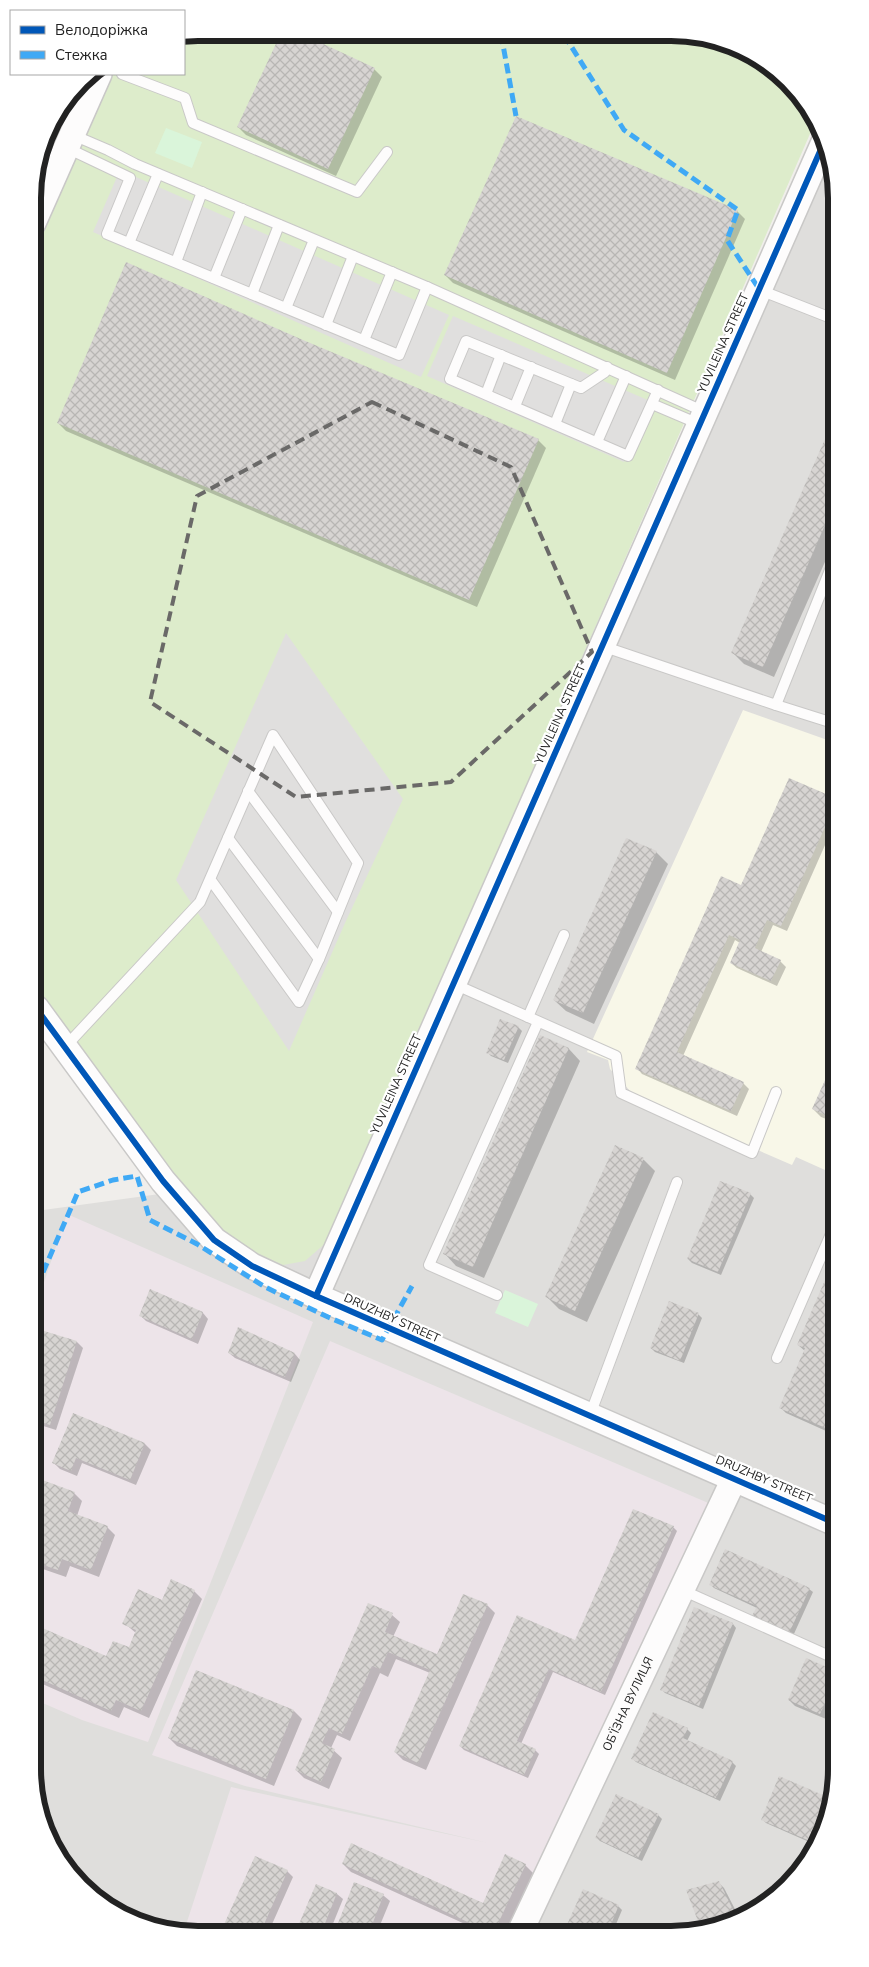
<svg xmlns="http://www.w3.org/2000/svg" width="869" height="1967" viewBox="0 0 869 1967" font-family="'Nunito Sans',sans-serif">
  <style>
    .residential { fill: #dfdedc }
    .industrial { fill: #ede4e9 }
    .education { fill: #f8f7e8 }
    .grass { fill: #ddeccb }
    .park { fill: #daf5da }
    .parking { fill: #e0dfde }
    .shadow { fill: #0003 }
    .building { fill: url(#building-cross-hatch) }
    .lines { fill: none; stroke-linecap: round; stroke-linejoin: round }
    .service-casing { stroke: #c9c8c7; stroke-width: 12 }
    .tertiary-casing { stroke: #c9c8c7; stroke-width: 28 }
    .service { stroke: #fdfcfc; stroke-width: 10 }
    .tertiary { stroke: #fdfcfc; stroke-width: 25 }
    .quiet { stroke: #3fa9f5; stroke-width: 5; stroke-dasharray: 10 5; stroke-linecap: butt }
    .cycleway-casing { stroke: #fff; stroke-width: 9 }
    .cycleway { stroke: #0057b8; stroke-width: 6 }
    .marked { fill: none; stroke: #6a6968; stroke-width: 4; stroke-dasharray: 10 6; stroke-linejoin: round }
    .labels { text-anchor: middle; stroke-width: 4.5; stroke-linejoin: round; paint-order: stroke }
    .street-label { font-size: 12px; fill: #222; stroke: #fff }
    .rim { fill: none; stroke: #222; stroke-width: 6 }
  </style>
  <defs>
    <pattern id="building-cross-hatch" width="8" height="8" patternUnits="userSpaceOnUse" patternTransform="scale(1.25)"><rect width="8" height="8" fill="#d7d4d2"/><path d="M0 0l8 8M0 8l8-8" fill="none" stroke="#b8b6b4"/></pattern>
  </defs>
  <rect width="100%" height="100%" fill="#f0eeeb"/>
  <g class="residential">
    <polygon points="76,90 33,191 50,125"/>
    <polygon points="831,155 836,1780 824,1832 795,1878 762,1907 714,1929 166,1931 89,1893 60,1860 38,1812 36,1211 297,1175 598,654"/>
  </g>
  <g class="industrial">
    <polygon points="67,1214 313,1322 148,1742 82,1720 38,1701 37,1303"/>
    <polygon points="330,1341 720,1508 542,1856 508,1930 184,1931 231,1787 488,1843 245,1786 152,1755"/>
  </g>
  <polygon class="education" points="743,710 833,742 834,1174 796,1157 792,1165 643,1100 632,1093 610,1069 608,1060 587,1052"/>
  <polygon class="grass" points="199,33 703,36 780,74 816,120 328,1241 305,1261 283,1265 236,1244 205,1215 36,987 33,254 112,74 184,74 184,35"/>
  <g class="park">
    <polygon points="166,128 202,142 192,168 155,153"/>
    <polygon points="505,1290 538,1304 528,1327 495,1313"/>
  </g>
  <g class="parking">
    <polygon points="120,170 449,315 421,377 93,232"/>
    <polygon points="453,316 650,401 624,462 427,376"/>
    <polygon points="286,633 403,799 345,923 289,1051 176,880"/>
  </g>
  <g class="shadow">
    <polygon points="374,69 382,77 336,176 246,135 238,127"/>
    <polygon points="737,211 745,219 675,380 453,283 445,275"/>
    <polygon points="302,342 538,440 546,448 477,607 66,431 58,423"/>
    <polygon points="832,426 832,546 774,677 744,664 732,652"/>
    <polygon points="833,798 833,827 787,931 773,925 761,952 780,961 786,967 777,986 737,968 731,963 740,943 735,940 683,1056 743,1083 749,1089 737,1116 642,1074 637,1068 742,887"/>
    <polygon points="656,852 668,864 594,1024 566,1011 554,1000"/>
    <polygon points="518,1027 522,1031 508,1063 491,1056 487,1052"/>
    <polygon points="541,1037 569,1049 580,1061 484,1278 456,1266 445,1254"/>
    <polygon points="834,1063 834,1122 821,1117 813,1109"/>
    <polygon points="616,1147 644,1160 655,1171 587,1322 559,1309 547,1297"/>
    <polygon points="750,1194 754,1198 721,1275 692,1263 688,1259"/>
    <polygon points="829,1275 834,1277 835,1435 786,1413 780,1407 805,1351 798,1345"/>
    <polygon points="150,1291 203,1313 208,1319 198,1344 146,1321 140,1315"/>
    <polygon points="698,1314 702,1318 684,1363 655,1352 651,1348"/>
    <polygon points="45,1333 77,1342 83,1348 56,1430 37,1424 37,1359"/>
    <polygon points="229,1353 295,1354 300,1360 291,1382 235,1358"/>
    <polygon points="73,1415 145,1444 151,1450 136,1485 82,1463 77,1476 60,1469 54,1463"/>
    <polygon points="37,1479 74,1493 82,1501 77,1516 107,1527 115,1535 99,1577 70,1566 66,1577 37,1567"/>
    <polygon points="673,1527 677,1531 605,1695 553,1672 521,1744 535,1750 539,1754 528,1778 464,1750 460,1746 576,1642"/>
    <polygon points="710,1584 809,1589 813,1592 793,1636 757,1608 714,1588"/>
    <polygon points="194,1591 202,1599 149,1718 124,1707 119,1718 38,1682 38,1628 107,1658 129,1649 136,1633 124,1623 163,1601"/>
    <polygon points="487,1605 495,1613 426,1770 403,1760 395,1752 430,1673 396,1659 388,1677 380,1673 350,1741 337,1735 331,1748 342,1758 329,1789 304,1778 296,1770 392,1615 400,1622 393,1637 437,1656"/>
    <polygon points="733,1624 736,1628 703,1709 665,1693 661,1689"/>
    <polygon points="197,1672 294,1711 302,1719 274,1786 177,1746 169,1738"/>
    <polygon points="836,1672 836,1698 826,1719 795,1706 789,1700"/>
    <polygon points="687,1729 691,1733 687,1741 732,1762 736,1766 720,1801 636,1762 632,1758"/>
    <polygon points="658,1815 662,1819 642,1861 600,1841 596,1837"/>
    <polygon points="762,1819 824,1832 816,1845 766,1823"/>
    <polygon points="256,1857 287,1871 293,1877 269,1931 252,1931 247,1929 246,1931 223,1931"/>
    <polygon points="343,1864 483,1905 525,1865 533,1873 507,1930 478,1930 351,1872"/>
    <polygon points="718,1882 724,1888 739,1917 714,1929"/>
    <polygon points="355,1884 384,1896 390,1901 378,1930 336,1931"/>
    <polygon points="317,1885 337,1894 343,1899 330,1931 298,1931"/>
    <polygon points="583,1891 618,1906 622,1910 614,1929 567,1929"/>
  </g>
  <g class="building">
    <polygon points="281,33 300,33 375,68 328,169 237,127"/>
    <polygon points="516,116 738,210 667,373 444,275"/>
    <polygon points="126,262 303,340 539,439 469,600 57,423"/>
    <polygon points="832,423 832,509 763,667 731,653"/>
    <polygon points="789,778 833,797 833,809 781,926 767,920 755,948 781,960 771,981 730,963 740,940 729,935 677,1052 744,1082 731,1111 635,1069 721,876 741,885"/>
    <polygon points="626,838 657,851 583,1013 553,1000"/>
    <polygon points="500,1019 519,1026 504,1060 486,1053"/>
    <polygon points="540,1035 569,1048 473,1267 443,1254"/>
    <polygon points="834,1060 834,1119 812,1109"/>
    <polygon points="615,1145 644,1158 575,1311 545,1297"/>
    <polygon points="720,1181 751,1193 718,1272 687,1259"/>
    <polygon points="828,1273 834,1276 835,1432 779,1408 805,1348 797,1345"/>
    <polygon points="150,1289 203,1312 192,1339 139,1316"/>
    <polygon points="669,1301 699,1313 680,1361 650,1348"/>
    <polygon points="238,1327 295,1353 285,1377 228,1353"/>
    <polygon points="44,1331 77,1341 50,1425 37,1421 37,1355"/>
    <polygon points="73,1413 145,1443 130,1480 76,1458 71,1471 52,1463"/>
    <polygon points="37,1478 75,1492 68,1511 108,1526 91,1570 62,1559 58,1570 37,1563"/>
    <polygon points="633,1509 674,1526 601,1692 549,1669 517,1741 536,1749 524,1775 459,1746 517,1615 575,1640"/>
    <polygon points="725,1549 810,1588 789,1633 752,1616 757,1606 709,1585"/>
    <polygon points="171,1579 195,1590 141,1711 116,1700 111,1711 38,1678 38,1626 106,1656 113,1641 129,1647 136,1630 122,1624 138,1589 162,1600"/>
    <polygon points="463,1594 488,1604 418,1763 394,1752 430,1670 388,1652 380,1669 372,1666 342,1734 329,1728 322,1743 335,1749 321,1782 295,1770 368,1603 393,1613 385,1632 437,1654"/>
    <polygon points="694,1607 733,1623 699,1706 660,1690"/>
    <polygon points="806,1658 836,1671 836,1679 820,1714 788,1700"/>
    <polygon points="196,1670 294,1710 266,1779 168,1738"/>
    <polygon points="653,1712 688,1728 683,1738 733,1761 716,1798 631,1759"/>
    <polygon points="779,1776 832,1799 824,1832 817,1844 761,1820"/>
    <polygon points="616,1794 659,1814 638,1858 595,1838"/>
    <polygon points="351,1843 483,1903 505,1854 526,1864 495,1930 485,1930 342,1864"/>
    <polygon points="255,1856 288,1870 261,1931 241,1924 238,1931 221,1931"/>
    <polygon points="719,1881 737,1918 714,1929 701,1929 686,1890"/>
    <polygon points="354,1882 384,1894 370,1930 335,1931"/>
    <polygon points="316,1884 337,1893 322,1931 296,1931"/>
    <polygon points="583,1889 619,1905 609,1929 565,1929"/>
    <polygon points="423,1924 436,1930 420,1930"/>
  </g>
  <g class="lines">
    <defs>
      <g id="service">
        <polyline points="122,74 185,98 193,123 357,192 387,152"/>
        <polyline points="73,135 108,150 135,164 427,287 705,412"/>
        <polyline points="67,148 130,178 107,234 399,355 427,287"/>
        <polyline points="129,243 158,174"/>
        <polyline points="176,262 202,192"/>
        <polyline points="214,278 242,209"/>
        <polyline points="760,290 831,318"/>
        <polyline points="252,294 279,225"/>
        <polyline points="286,308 314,240"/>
        <polyline points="326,325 353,256"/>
        <polyline points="364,340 392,272"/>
        <polyline points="607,367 605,372 581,388 466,341 450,379 628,456 658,390"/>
        <polyline points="486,394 501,355"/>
        <polyline points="652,404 699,424"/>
        <polyline points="515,406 531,367"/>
        <polyline points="555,424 571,384"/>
        <polyline points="597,442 626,376"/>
        <polyline points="602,646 776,705 832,565"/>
        <polyline points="776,705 833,723"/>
        <polyline points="248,791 338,912"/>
        <polyline points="228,838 319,959"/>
        <polyline points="454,984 616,1056 621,1093 752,1153 776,1092"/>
        <polyline points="528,1017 564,935"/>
        <polyline points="65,1047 200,902 210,879 273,735 358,863 319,959 299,1002 210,879"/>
        <polyline points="497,1295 429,1265 538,1022"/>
        <polyline points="777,1358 834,1227"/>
        <polyline points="590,1415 677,1182"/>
        <polyline points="682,1590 836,1659"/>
      </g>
      <g id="tertiary">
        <polyline points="33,223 99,74"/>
        <polyline points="36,1008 163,1181 214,1240 252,1266 316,1296 835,1523"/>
        <polyline points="316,1296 825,140"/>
        <path id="s1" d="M521 1930 734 1479"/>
      </g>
    </defs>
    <use href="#service" class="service-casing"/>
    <use href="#tertiary" class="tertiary-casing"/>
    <use href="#service" class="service"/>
    <use href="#tertiary" class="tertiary"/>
    <g class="quiet">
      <polyline points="501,34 516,116"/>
      <polyline points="564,35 624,130 738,210 727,240 759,289"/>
      <polyline points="37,1286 78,1192 113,1180 137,1176 150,1220 197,1244 265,1287 328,1317 382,1340 412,1286"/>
    </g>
    <defs>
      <g id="cycleway">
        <polyline points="36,1008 163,1181 214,1240 252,1266 316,1296 835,1523"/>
        <polyline points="316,1296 825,140"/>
      </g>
    </defs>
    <use href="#cycleway" class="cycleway-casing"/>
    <use href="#cycleway" class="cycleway"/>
  </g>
  <path class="marked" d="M372 402 511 467 592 652 451 782 296 797 150 702 197 496Z"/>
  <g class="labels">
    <g class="street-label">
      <text transform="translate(723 343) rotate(-66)" y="4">YUVILEINA STREET</text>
      <text transform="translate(560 714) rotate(-66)" y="4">YUVILEINA STREET</text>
      <text transform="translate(396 1084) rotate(-66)" y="4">YUVILEINA STREET</text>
      <text transform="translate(392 1318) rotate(24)" y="4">DRUZHBY STREET</text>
      <text transform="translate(764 1479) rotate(23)" y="4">DRUZHBY STREET</text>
      <text dy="4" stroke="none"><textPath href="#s1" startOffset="250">ОБ’ЇЗНА ВУЛИЦЯ</textPath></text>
    </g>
  </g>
  <path d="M0 0H869V1967H0ZM198 41H671A157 157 0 0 1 828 198V1769A157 157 0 0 1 671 1926H198A157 157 0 0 1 41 1769V198A157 157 0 0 1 198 41Z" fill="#fff" fill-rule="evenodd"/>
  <path class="rim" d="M198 41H671A157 157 0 0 1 828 198V1769A157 157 0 0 1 671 1926H198A157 157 0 0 1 41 1769V198A157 157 0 0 1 198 41Z"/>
  <rect x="10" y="10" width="175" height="65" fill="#ffffff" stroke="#a7a7a7"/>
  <rect x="20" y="26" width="25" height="8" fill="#0057b8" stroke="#a7a7a7"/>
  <text x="55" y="35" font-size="15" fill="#222222">Велодоріжка</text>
  <rect x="20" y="51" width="25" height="8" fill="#3fa9f5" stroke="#a7a7a7"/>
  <text x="55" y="60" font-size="15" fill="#222222">Стежка</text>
</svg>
